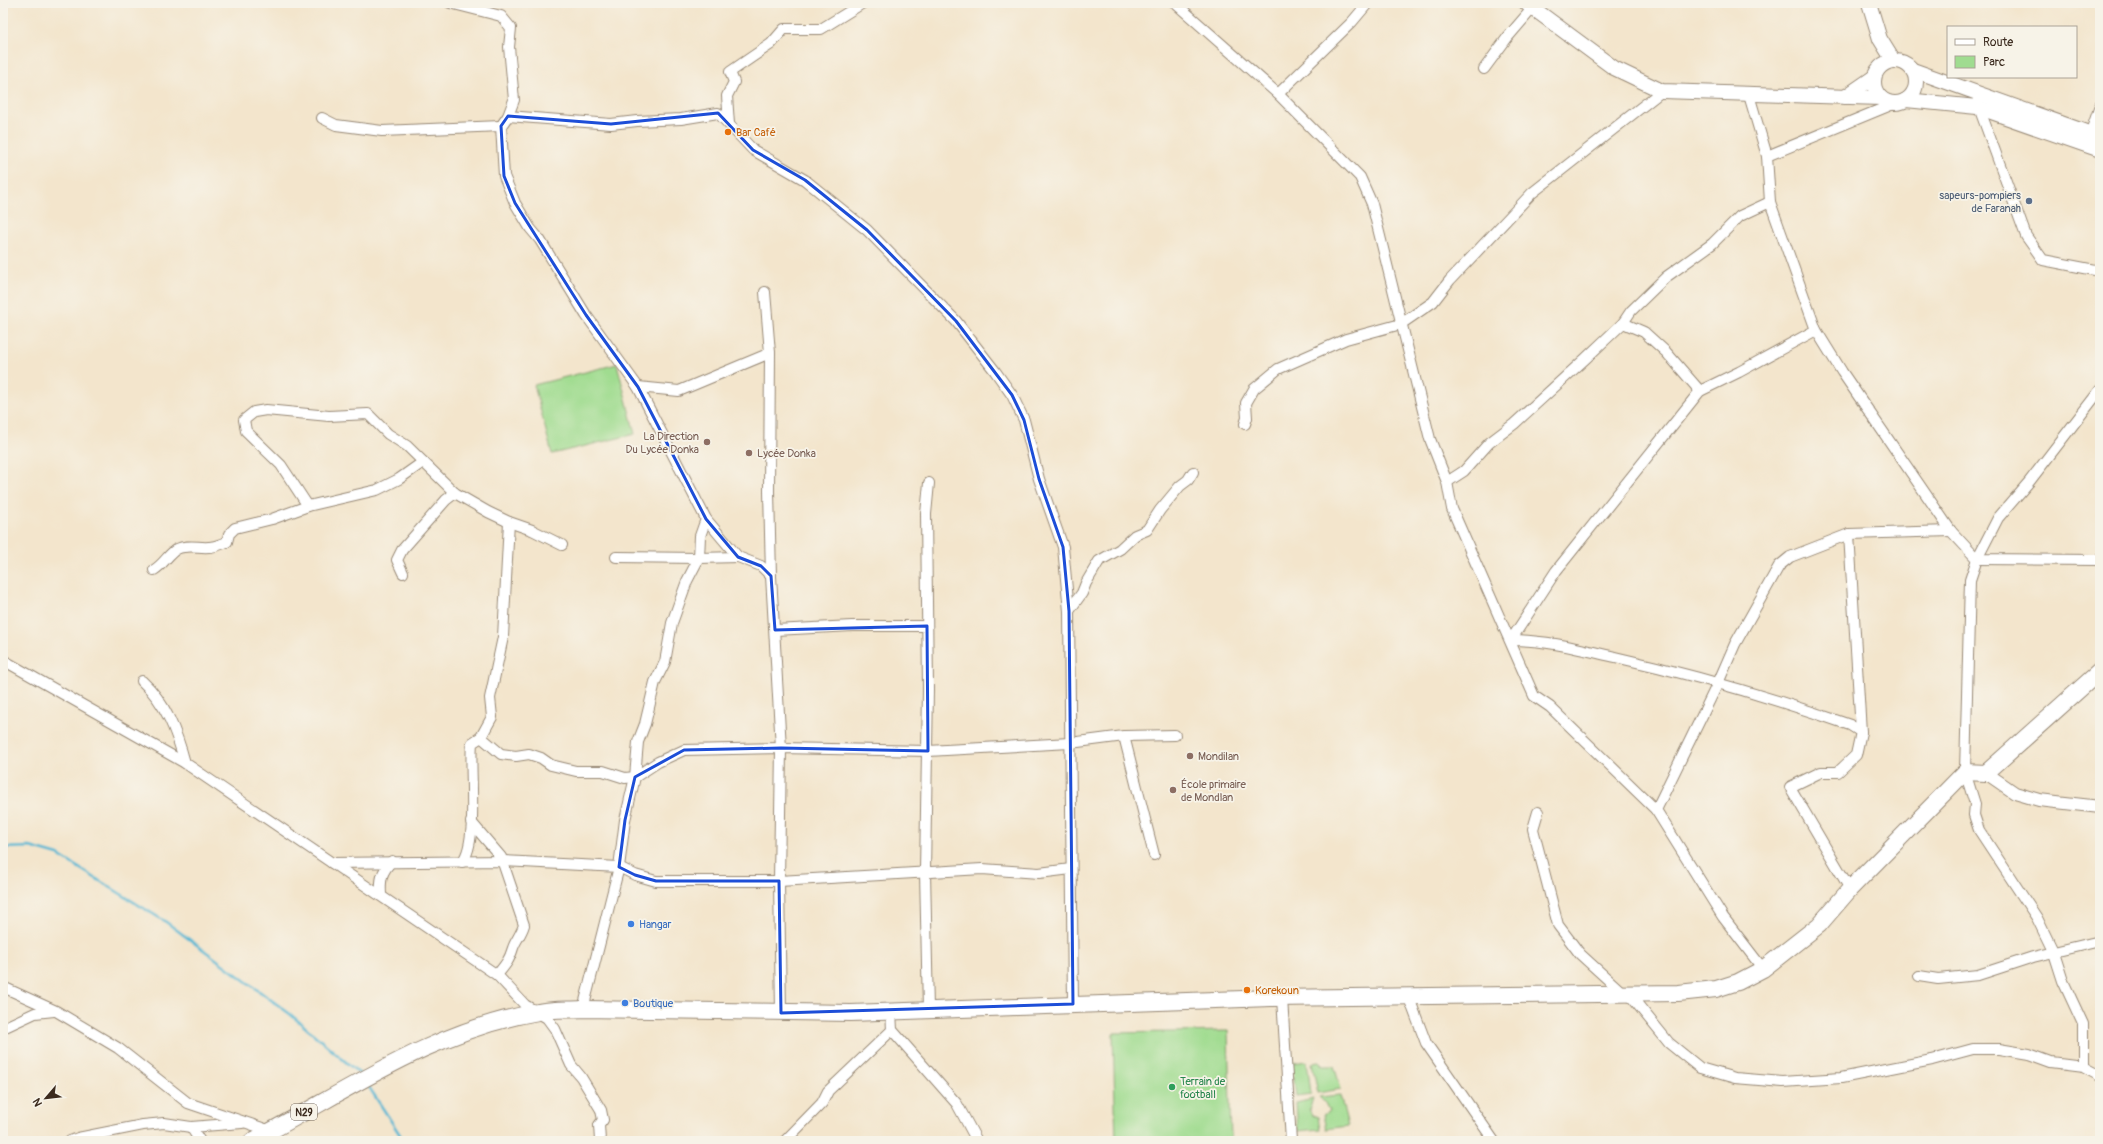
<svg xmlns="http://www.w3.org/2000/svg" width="2103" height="1144" viewBox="0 0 2103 1144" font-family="Pangolin,sans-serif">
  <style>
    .green { fill: #a0dc90; stroke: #6e8357 }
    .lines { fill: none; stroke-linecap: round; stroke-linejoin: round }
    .stream { stroke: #55b7d4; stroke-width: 2.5 }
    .minor-casing { stroke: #978875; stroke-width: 12 }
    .tertiary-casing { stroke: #978875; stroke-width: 14 }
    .secondary-casing { stroke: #978875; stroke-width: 16 }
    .primary-casing { stroke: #978875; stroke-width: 18 }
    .minor { stroke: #fff; stroke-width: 10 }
    .tertiary { stroke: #fff; stroke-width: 12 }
    .secondary { stroke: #fff; stroke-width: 14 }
    .primary { stroke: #fff; stroke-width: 16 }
    .marked { fill: none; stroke: #1d4ed8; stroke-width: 3; stroke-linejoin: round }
    .food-dot { fill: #e8710a; stroke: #f7f3e8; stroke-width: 1.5 }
    .service-dot { fill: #5c6f8a; stroke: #f7f3e8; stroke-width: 1.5 }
    .education-dot { fill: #8d6e63; stroke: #f7f3e8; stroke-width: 1.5 }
    .shop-dot { fill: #3f7fe0; stroke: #f7f3e8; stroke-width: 1.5 }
    .leisure-dot { fill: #2e9e5b; stroke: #f7f3e8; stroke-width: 1.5 }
    .labels { text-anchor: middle; stroke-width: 3.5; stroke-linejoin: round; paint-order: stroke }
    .shield { fill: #f7f3e8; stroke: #73665b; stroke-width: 1 }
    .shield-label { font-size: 10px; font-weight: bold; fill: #3b2a1e }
    .food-label { font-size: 11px; fill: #c56008; stroke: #f7f3e8; text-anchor: start }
    .service-label { font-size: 11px; fill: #4e5e75; stroke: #f7f3e8; text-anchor: end }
    .education-label { font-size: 11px; fill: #785e54; stroke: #f7f3e8; text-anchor: start }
    .shop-label { font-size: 11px; fill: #366cbe; stroke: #f7f3e8; text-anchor: start }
    .leisure-label { font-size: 11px; fill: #27864d; stroke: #f7f3e8; text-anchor: start }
  </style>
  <rect width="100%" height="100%" fill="#f7f3e8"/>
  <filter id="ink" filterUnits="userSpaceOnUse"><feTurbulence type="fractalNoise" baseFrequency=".025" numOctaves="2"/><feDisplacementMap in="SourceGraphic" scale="8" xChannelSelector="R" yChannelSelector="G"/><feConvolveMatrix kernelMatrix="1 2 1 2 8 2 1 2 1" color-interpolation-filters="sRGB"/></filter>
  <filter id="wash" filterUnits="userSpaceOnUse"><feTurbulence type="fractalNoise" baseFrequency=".012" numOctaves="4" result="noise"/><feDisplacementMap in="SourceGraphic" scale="16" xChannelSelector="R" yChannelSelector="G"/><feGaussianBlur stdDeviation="0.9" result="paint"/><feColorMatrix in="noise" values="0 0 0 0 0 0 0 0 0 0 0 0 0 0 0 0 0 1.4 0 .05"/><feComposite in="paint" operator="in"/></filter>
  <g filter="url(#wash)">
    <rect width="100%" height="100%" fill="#f3e5cc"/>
    <g class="green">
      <polygon points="617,364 635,434 552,454 534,385"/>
      <polygon points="1228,1031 1231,1141 1116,1141 1113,1033"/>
      <polygon points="1307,1061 1311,1094 1296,1096 1292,1063"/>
      <polygon points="1319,1062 1323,1066 1334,1066 1341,1089 1318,1093 1312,1063"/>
      <polygon points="1340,1095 1348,1126 1326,1129 1323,1115 1329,1111 1325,1103 1319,1097"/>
      <polygon points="1313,1099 1309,1109 1312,1115 1318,1117 1320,1129 1298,1131 1296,1103"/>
    </g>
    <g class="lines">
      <g class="stream">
        <polyline points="3,848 30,847 58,855 166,922 290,1014 361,1075"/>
        <polyline points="367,1084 404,1141"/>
      </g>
    </g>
  </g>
  <g filter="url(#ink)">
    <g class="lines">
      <defs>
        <g id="minor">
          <polyline points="450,3 501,16 511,28 509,47 514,100 508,116 501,126 504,176 515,203 530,228 540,240 586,315 638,387 706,519 738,557 761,566 771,576"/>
          <polyline points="1175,3 1278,94 1360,177 1372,204 1430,439 1447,482 1452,509 1534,696 1550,707 1656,810 1723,917 1763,969"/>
          <polyline points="1484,69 1507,38 1537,3"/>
          <polyline points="1278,94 1352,22 1368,3"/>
          <polyline points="1749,95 1767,156 1770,202 1816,330 1842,372 1951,531 1977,559 2100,560"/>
          <polyline points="1977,102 2026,236 2043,260 2100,271"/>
          <polyline points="508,116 611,124 637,121 681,119 718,113 753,150 805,180 867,230 956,321 995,371 1012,395 1024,420 1039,479 1063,547 1069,611 1073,1004"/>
          <polyline points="322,118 336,125 382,131 501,126"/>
          <polyline points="729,124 727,96 734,82 730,72 771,44 784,29 821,29 863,3"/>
          <polyline points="2088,140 2100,106"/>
          <polyline points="1767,156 1896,103"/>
          <polyline points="765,292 770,353 769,491 771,576 781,748 779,881 781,1013"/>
          <polyline points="1623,323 1644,332 1666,352 1700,391"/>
          <polyline points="638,387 679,391 770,353"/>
          <polyline points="1245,424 1247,418 1246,403 1254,389 1278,369 1346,339 1401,324 1433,302 1450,280 1532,193 1662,91"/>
          <polyline points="1447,482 1464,471 1489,443 1514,424 1585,359 1623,323 1631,311 1666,277 1712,244 1740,216 1770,202"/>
          <polyline points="308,506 281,465 246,431 244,420 254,412 266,410 329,416 368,414 388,434 407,446 455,493 488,512 509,522 532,530 562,545"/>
          <polyline points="1849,534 1951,531"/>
          <polyline points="616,557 699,558 700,536 706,519"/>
          <path d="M154 570C165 563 168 554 177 549 187 544 199 548 209 547 214 547 221 544 227 542L229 534 235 528 272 519 308 506 377 490 399 479 423 462"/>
          <polyline points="403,573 397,560 402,550 446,500 455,493"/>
          <polyline points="1069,611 1082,593 1086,583 1099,561 1120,549 1135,535 1147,530 1160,510 1180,486 1188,480 1193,472"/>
          <polyline points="775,630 852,626 927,626"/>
          <path d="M1511 640C1547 640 1580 649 1615 657 1695 675 1773 698 1850 725L1861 732 1849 534 1790 557 1779 566 1735 644 1718 683 1656 810"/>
          <polyline points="1511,640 1556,571 1700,391 1739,372 1816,330"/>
          <polyline points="3,660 185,763 497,975 525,1005 547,1018 555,1029 571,1065 581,1077 601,1110 603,1120 599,1125 600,1141"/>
          <path d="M142 681C166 703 177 733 185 763"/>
          <polyline points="1124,736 1154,855"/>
          <polyline points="481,737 501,754 516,756 529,754 541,758 551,765 576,771 603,771 625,778 635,777 638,742 645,724 655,682 665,662 672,623 687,581 699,558 738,557"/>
          <polyline points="1538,812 1533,829 1558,925 1580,954 1625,995"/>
          <path d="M471 822 501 857 524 925C521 935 515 941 513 948 509 961 506 964 497 975"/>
          <path d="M462 862C479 842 469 771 472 743L481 737 492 717 490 698 503 637 509 522"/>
          <polyline points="332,863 503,861 619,867 635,875 656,881 779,881 982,869 1039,873 1071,869"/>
          <polyline points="1850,889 1790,787 1821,772 1838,772 1856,755 1861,732"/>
          <path d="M381 895C380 880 381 872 392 861"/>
          <polyline points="1919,976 1938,979 1978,975 2033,957 2100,941"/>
          <polyline points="3,987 56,1011 118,1048 188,1103 271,1131"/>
          <polyline points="1630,995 1669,1043 1700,1068 1735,1078 1783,1082 1841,1078 1932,1060 1973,1049 1999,1049 2029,1054 2051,1062 2083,1066 2100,1075"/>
          <polyline points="1282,998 1291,1141"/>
          <polyline points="1409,998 1426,1043 1494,1141"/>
          <polyline points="583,1009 619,867 625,820 635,777 658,762 684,750 781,748 928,751 1070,743 1124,736 1175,735"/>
          <polyline points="928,1010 925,872 928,689 926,514 929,483"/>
          <polyline points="891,1011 892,1030 957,1104 977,1141"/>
          <polyline points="3,1028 35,1013 54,1011"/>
          <polyline points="2083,1066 2083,1024 2063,981 2054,953 2037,918 1979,830 1974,815 1975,804 1965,772 1970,580 1977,559 1998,518 2029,482 2100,390"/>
          <polyline points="191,1127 200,1141"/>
          <polyline points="70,1141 78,1138 143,1125 164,1123 191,1127 242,1123"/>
          <polyline points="785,1141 822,1103 828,1091 892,1030"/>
        </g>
        <polyline id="tertiary" points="1986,773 2015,793 2039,800 2100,807"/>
        <g id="secondary">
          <polyline points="1526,3 1614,68 1662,91 1881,98"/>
          <polyline points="1869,3 1880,39 1893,60"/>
          <circle cx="1895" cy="82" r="21"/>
          <polyline points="1913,70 2100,137"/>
          <polyline points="1845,97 1874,77"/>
          <polyline points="1906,100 1977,107 2100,150"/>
        </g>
        <path id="primary" d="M252 1141C344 1093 432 1030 538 1012 552 1009 568 1010 583 1009L851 1013 1271 998 1678 993 1716 989 1738 982 1763 969 1819 925 1850 889 1965 772 1986 773 2100 671"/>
      </defs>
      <use href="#minor" class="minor-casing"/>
      <use href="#tertiary" class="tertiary-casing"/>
      <use href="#secondary" class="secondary-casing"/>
      <use href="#primary" class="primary-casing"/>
      <use href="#minor" class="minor"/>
      <use href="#tertiary" class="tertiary"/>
      <use href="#secondary" class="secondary"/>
      <use href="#primary" class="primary"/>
    </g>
  </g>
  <path class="marked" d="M718 113 753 150 805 180 867 230 956 321 1012 395 1024 420 1039 479 1063 547 1069 611 1073 1004 781 1013 779 881H656L635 875 619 867 625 820 635 777 684 750 781 748 928 751 927 626 775 630 771 576 761 566 738 557 706 519 638 387 586 315 515 203 504 176 501 126 508 116 611 124Z"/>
  <g class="food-dot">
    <circle cx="728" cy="132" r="4"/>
    <circle cx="1247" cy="990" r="4"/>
  </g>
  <circle class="service-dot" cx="2029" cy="201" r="4"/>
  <g class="education-dot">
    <circle cx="707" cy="442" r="4"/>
    <circle cx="749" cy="453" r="4"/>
    <circle cx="1190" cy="756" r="4"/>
    <circle cx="1173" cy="790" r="4"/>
  </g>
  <g class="shop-dot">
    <circle cx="631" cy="924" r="4"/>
    <circle cx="625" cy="1003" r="4"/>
  </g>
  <circle class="leisure-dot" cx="1172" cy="1087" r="4"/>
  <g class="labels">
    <rect class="shield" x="291" y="1104" width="26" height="16" rx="3"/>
    <g class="shield-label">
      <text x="304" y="1116">N29</text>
    </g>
    <g class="food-label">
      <text x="736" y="136">Bar Café</text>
      <text x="1255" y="994">Korekoun</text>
    </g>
    <g class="service-label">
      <text x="2021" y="199">sapeurs-pompiers<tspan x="2021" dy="13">de Faranah</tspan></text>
    </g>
    <g class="education-label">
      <text x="699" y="440" text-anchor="end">La Direction<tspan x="699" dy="13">Du Lycée Donka</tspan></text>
      <text x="757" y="457">Lycée Donka</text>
      <text x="1198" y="760">Mondilan</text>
      <text x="1181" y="788">École primaire<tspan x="1181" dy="13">de Mondlan</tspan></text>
    </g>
    <g class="shop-label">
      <text x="639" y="928">Hangar</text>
      <text x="633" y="1007">Boutique</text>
    </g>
    <g class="leisure-label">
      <text x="1180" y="1085">Terrain de<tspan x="1180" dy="13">football</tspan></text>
    </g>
  </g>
  <rect width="2103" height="1144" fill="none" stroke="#f7f3e8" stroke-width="16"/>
  <rect x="1947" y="26" width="130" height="52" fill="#f7f3e8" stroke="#aca397"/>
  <rect x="1955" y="39" width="20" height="6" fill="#ffffff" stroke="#aca397"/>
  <text x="1983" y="46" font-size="12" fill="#3b2a1e">Route</text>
  <rect x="1955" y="56" width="20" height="12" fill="#a0dc90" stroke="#aca397"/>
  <text x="1983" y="66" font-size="12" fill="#3b2a1e">Parc</text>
  <g transform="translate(46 1098) rotate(242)" stroke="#f7f3e8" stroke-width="3" paint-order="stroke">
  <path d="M0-3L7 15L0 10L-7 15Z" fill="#3b2a1e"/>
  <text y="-6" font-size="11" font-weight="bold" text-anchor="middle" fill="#3b2a1e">N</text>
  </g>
</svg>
